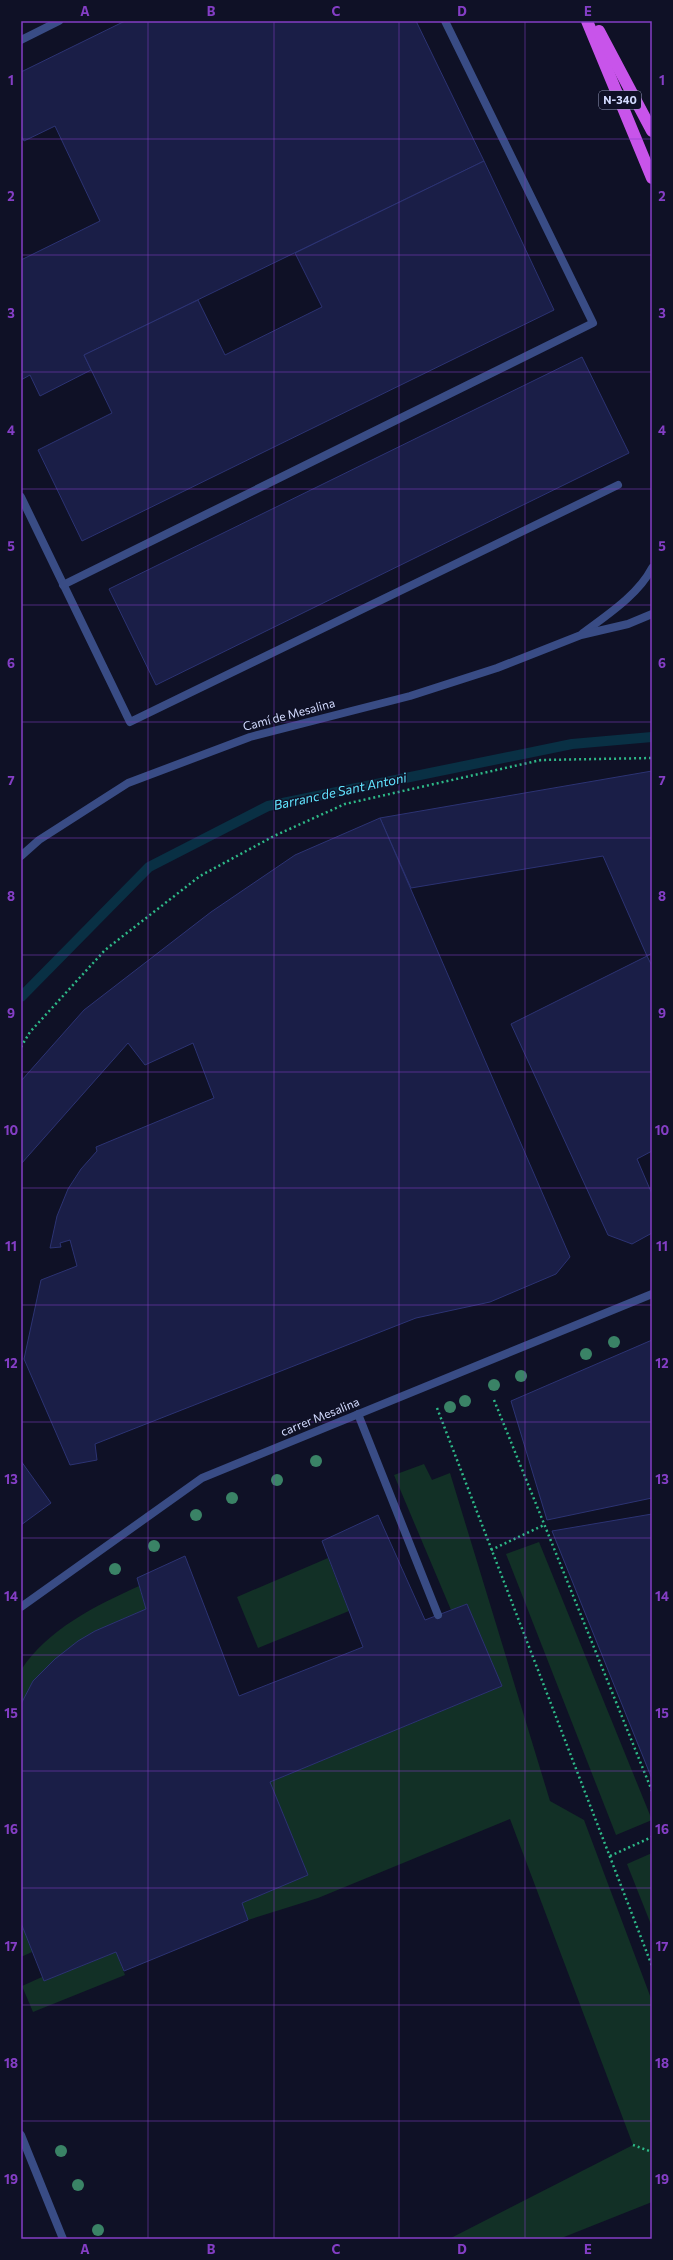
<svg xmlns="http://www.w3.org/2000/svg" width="673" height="2260" viewBox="0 0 673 2260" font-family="Commissioner,sans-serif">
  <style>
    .green { fill: #123026 }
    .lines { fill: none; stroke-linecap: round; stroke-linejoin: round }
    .stream { stroke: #093044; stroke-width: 10 }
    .building { fill: #1a1e47; stroke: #2c3373 }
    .path { stroke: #2eb988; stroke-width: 2.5; stroke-dasharray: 2 3; stroke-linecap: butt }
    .service { stroke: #394c85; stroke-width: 8 }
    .minor { stroke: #394c85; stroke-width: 8 }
    .trunk { stroke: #c854ea; stroke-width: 12 }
    .tree { fill: #3a8366 }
    .grid { fill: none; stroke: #843ec5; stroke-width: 1; stroke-opacity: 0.55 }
    .labels { text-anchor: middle; stroke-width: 3; stroke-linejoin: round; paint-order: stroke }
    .shield { fill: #0f1126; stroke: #989ebe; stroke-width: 1 }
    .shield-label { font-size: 11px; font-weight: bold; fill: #d3dbff }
    .street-label { font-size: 12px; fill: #d3dbff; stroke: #0f1126 }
    .water-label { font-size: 13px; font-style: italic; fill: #61e4ff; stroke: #0f1126 }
    .neatline { fill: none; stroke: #843ec5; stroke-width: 1.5 }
    .grid-label { font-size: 13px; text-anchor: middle; font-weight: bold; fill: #843ec5 }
  </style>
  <rect width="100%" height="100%" fill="#0f1126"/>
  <g class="green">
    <polygon points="424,1464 432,1480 450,1473 550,1801 584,1820 652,2001 652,2202 559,2239 449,2239 633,2145 510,1819 318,1898 248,1920 242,1903 308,1875 270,1782 502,1686 467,1604 451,1610 394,1475"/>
    <polygon points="539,1542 652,1820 616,1835 506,1554"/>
    <polygon points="328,1558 349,1611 258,1648 237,1597"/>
    <path d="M139 1586 146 1609 95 1631 78 1642 33 1681 21 1704V1670C48 1629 95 1606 139 1586Z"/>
    <polygon points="652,1853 652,1927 627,1864"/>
    <polygon points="21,1923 32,1952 21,1957"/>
    <polygon points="116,1952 125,1975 33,2012 22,1986 42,1977 44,1981"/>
  </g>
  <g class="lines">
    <polyline class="stream" points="21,997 149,867 268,806 572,744 652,737"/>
  </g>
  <g class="building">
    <polygon points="125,21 416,21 484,161 84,355 91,370 40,396 30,375 21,380 21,260 100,221 55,126 24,141 21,135 21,72"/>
    <polygon points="484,161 554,310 82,541 38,450 112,413 84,355 198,300 225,355 322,307 295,253"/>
    <polygon points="582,357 629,453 156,685 109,589"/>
    <polygon points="652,771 652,953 647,956 603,856 411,888 380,818"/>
    <polygon points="380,818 570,1257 556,1274 490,1302 416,1318 95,1444 97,1460 70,1465 24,1359 41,1280 77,1266 70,1240 60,1243 61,1247 50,1248 57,1216 68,1189 81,1169 97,1151 96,1147 214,1098 193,1043 145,1065 128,1043 21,1164 21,1081 84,1010 211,912 295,855"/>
    <polygon points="647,956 652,966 652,1151 637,1159 652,1194 652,1233 632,1244 608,1235 511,1024"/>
    <polygon points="652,1340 652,1498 547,1520 511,1401"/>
    <polygon points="21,1461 51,1503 21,1525"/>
    <polygon points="652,1514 652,1779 552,1531"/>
    <polygon points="378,1515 425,1620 467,1604 502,1686 270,1782 308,1875 242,1903 248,1920 124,1971 116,1952 44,1981 21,1923 21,1704 33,1681 55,1659 78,1641 95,1631 146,1609 137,1578 185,1556 239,1696 363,1647 322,1541"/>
  </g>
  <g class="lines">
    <g class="path">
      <polyline points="21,1047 30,1032 105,950 200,876 274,836 345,804 541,760 652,758"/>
      <polyline points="494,1400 652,1791"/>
      <polyline points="437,1408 652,1966"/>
      <polyline points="491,1550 544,1525"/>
      <polyline points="610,1856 652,1837"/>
      <polyline points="633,2145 652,2152"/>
    </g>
    <g class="service">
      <polyline points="21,40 59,21"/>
      <polyline points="21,497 130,722 618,485"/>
      <polyline points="63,585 593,323 445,21"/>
      <polyline points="358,1414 438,1615"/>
    </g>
    <g class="minor">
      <path d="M583 633C607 615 638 595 652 568"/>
      <polyline points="21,856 39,840 128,783 250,737 410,696 497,668 581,635 628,624 652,614"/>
      <polyline points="21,1607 202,1478 652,1294"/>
      <polyline points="21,2135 63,2239"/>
    </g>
    <g class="trunk">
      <polyline points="587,21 652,178"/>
      <polyline points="599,31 652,131"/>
    </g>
  </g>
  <g class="tree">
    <circle cx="614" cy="1342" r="6"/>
    <circle cx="586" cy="1354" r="6"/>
    <circle cx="521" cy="1376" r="6"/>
    <circle cx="494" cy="1385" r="6"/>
    <circle cx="465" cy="1401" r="6"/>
    <circle cx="450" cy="1407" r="6"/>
    <circle cx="316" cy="1461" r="6"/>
    <circle cx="277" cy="1480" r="6"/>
    <circle cx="232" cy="1498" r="6"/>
    <circle cx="196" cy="1515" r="6"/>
    <circle cx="154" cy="1546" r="6"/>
    <circle cx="115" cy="1569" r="6"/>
    <circle cx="61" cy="2151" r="6"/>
    <circle cx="78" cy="2185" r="6"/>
    <circle cx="98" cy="2230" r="6"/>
  </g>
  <path class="grid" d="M148 21V2239M274 21V2239M399 21V2239M525 21V2239M21 139H652M21 255H652M21 372H652M21 489H652M21 605H652M21 722H652M21 838H652M21 955H652M21 1072H652M21 1188H652M21 1305H652M21 1422H652M21 1538H652M21 1655H652M21 1771H652M21 1888H652M21 2005H652M21 2121H652"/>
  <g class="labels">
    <rect class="shield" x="599" y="91" width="42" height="18" rx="3"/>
    <g class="shield-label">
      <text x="620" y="104">N-340</text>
    </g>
    <g class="street-label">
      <text transform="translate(289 715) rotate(-15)" y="4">Camí de Mesalina</text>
      <text transform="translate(320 1417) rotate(-22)" y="4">carrer Mesalina</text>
    </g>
    <g class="water-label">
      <text transform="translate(340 791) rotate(-12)" y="5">Barranc de Sant Antoni</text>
    </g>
  </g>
  <rect width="673" height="2260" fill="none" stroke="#0f1126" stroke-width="44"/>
  <rect x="22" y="22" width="629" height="2216" class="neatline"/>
  <g class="grid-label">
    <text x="85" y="16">A</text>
    <text x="211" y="16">B</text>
    <text x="336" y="16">C</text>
    <text x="462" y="16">D</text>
    <text x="588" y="16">E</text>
    <text x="11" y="85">1</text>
    <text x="662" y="85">1</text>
    <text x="11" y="201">2</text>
    <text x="662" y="201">2</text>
    <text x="11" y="318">3</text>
    <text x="662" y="318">3</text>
    <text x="11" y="435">4</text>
    <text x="662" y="435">4</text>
    <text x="11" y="551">5</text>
    <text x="662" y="551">5</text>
    <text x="11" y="668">6</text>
    <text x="662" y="668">6</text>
    <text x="11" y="785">7</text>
    <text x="662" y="785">7</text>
    <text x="11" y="901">8</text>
    <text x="662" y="901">8</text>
    <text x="11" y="1018">9</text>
    <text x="662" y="1018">9</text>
    <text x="11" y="1135">10</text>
    <text x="662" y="1135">10</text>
    <text x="11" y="1251">11</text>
    <text x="662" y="1251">11</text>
    <text x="11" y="1368">12</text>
    <text x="662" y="1368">12</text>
    <text x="11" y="1484">13</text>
    <text x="662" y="1484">13</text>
    <text x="11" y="1601">14</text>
    <text x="662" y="1601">14</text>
    <text x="11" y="1718">15</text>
    <text x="662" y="1718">15</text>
    <text x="11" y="1834">16</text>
    <text x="662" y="1834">16</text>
    <text x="11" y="1951">17</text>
    <text x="662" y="1951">17</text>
    <text x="11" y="2068">18</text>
    <text x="662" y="2068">18</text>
    <text x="11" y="2184">19</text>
    <text x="662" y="2184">19</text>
    <text x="85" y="2254">A</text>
    <text x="211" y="2254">B</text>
    <text x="336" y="2254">C</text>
    <text x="462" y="2254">D</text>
    <text x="588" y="2254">E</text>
  </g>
</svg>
